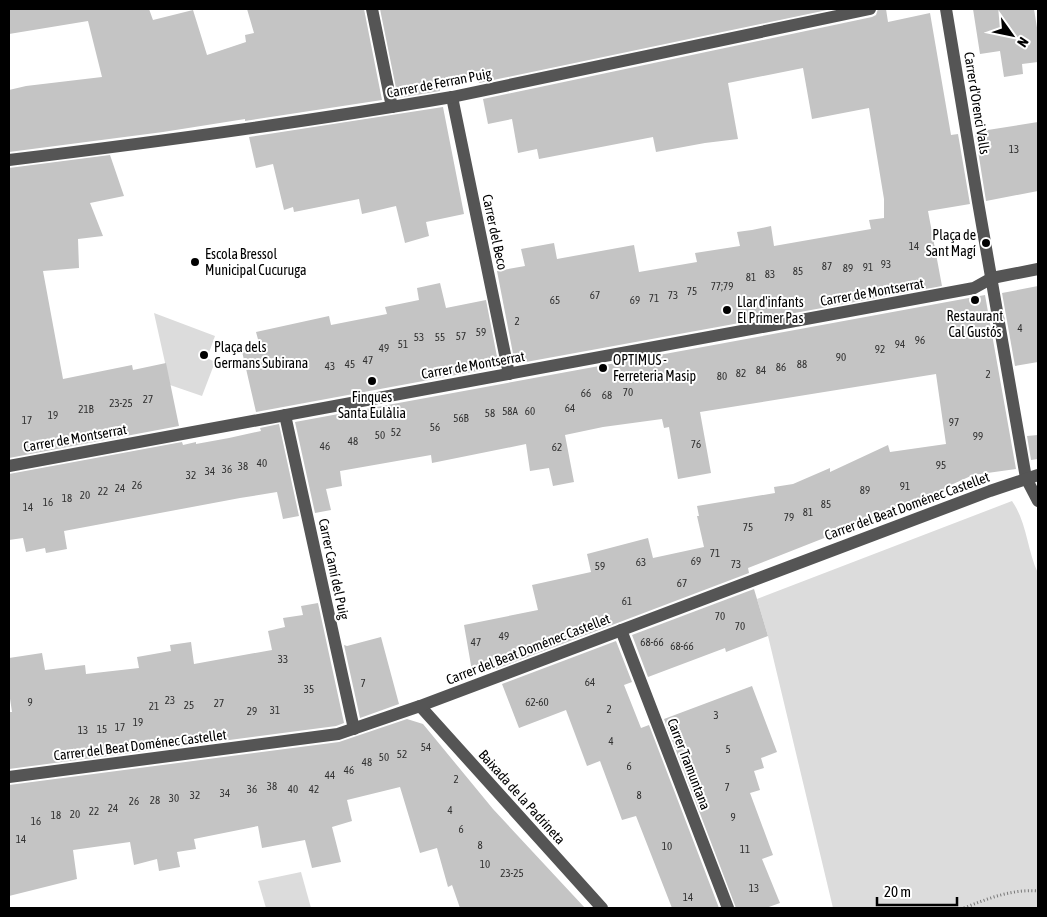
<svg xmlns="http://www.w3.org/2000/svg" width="1047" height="917" viewBox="0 0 1047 917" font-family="'Asap Condensed',sans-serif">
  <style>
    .green { fill: #dcdcdc }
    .building { fill: #c4c4c4 }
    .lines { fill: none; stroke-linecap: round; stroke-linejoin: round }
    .path { stroke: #777; stroke-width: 3; stroke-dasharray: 1 2.5; stroke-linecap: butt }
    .minor { stroke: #555; stroke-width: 12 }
    .poi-dot { fill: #000; stroke: #fff; stroke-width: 2 }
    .labels { text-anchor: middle; stroke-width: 4; stroke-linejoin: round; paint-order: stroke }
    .number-label { font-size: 11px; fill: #313131 }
    .street-label { font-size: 14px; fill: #000; stroke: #fff }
    .poi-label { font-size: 14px; fill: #000; stroke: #fff; text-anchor: start }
  </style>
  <rect width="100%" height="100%" fill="#fff"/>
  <g class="green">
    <polygon points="154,313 215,336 207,358 215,362 202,396 170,385"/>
    <path d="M1012 501C1027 522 1027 550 1038 573V908H833L768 636 757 599Z"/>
    <polygon points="301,872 311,908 266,908 258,881"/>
  </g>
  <g class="building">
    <polygon points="9,9 149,9 153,20 193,10 207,55 246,42 245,35 254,33 247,9 364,9 382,100 245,121 245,119 163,132 9,152 9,90 26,86 102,77 88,21 9,34"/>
    <polygon points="380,9 832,9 479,83 478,78 439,86 440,91 398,98"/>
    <polygon points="878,9 886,9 888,22 930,13 951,135 958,134 970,204 928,211 942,286 515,364 497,271 525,266 521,249 554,243 557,259 634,245 639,272 697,262 695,253 740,246 737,232 752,230 771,226 774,246 871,229 869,220 884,218 884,199 869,108 812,119 803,68 728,83 738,139 705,143 656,152 653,137 539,159 537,149 518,153 512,119 488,124 483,99 872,17 876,15"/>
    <polygon points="973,9 1034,9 1038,34 1038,62 1022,64 1023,74 1004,77 1000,51 980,54"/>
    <polygon points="443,107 464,214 426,222 429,236 405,243 396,206 362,214 359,199 294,212 293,207 284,210 273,164 256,168 249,137"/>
    <polygon points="1038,122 1038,191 986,201 975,132"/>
    <polygon points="110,155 124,196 90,203 103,236 78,239 79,268 43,271 63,379 132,365 133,370 166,363 179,426 9,458 9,168"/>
    <polygon points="440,283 446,308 486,300 499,367 256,412 241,347 259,343 256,332 329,316 331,325 387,314 385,307 419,300 417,288"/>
    <polygon points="1038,286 1038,362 1015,366 1002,293"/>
    <polygon points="985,295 1016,469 973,475 953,484 941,492 748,568 749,573 496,669 494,662 472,671 464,625 538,610 532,585 591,572 587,554 648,538 653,558 704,547 697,516 699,516 697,506 775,493 774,487 793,484 830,468 830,472 888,445 890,452 946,444 936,374 700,412 711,473 678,479 669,427 664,428 662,419 603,427 565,435 574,482 553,486 549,468 530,471 526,444 432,463 431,455 340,471 342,486 326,489 331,510 315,513 295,422"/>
    <polygon points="279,424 299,516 283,519 277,492 240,498 64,531 67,549 46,553 45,548 26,552 23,538 9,540 9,474 182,442 183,445 196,442 196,444 229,438 261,431 260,428"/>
    <polygon points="1038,435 1038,459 1031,460 1027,436"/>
    <polygon points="754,589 768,636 726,652 725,648 648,677 632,635"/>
    <polygon points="318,603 344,723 336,726 9,769 9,712 12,712 9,692 9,658 42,653 45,670 85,665 86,674 139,668 137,657 171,651 170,645 191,642 194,664 272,650 268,631 285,627 283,618 303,615 301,606"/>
    <polygon points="381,637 399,704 360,718 344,645 347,646"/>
    <polygon points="616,641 632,682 624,685 641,728 649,725 719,908 672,908 636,816 622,820 600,761 587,766 566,710 519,728 502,684"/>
    <polygon points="752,686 777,752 761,758 764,768 754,771 760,790 750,793 773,855 762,859 780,903 766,908 736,908 664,719"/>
    <polygon points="407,719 423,724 493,809 585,908 460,908 452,885 448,887 437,848 420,853 400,787 347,800 352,821 332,827 341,862 312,868 305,840 262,848 258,826 194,839 196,849 177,852 180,867 159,871 157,859 134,865 130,842 73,850 77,879 9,896 9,785 339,742"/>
  </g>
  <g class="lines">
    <path class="path" d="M964 908C989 898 1012 889 1038 891"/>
    <g class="minor">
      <polyline points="372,9 392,107"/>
      <polyline points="946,9 978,202 1026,478 1038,501"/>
      <polyline points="452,97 509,374"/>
      <path d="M9 160C157 142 305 122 452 97L870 9"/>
      <polyline points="285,415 354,729"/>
      <polyline points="9,466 974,288 992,278 1038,269"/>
      <polyline points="621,630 728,908"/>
      <polyline points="420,706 602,908"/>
      <polyline points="9,777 338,734 420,706 990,491 1038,475"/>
    </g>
  </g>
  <g class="poi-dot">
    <circle cx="986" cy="243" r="5"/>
    <circle cx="195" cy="262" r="5"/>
    <circle cx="975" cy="300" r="5"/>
    <circle cx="727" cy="310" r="5"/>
    <circle cx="204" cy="355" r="5"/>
    <circle cx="603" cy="368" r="5"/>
    <circle cx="372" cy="381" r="5"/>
  </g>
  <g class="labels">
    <g class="number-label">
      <text x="1014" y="153">13</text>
      <text x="914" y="250">14</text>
      <text x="886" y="268">93</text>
      <text x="827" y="270">87</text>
      <text x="868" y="271">91</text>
      <text x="848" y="272">89</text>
      <text x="798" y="275">85</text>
      <text x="770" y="278">83</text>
      <text x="751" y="281">81</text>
      <text x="722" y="290">77;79</text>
      <text x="692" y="295">75</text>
      <text x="595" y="299">67</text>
      <text x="673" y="299">73</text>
      <text x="654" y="302">71</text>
      <text x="555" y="304">65</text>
      <text x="635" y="304">69</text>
      <text x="517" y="325">2</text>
      <text x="1020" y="332">4</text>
      <text x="481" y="336">59</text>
      <text x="461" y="340">57</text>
      <text x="419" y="341">53</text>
      <text x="440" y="341">55</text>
      <text x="920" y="344">96</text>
      <text x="403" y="348">51</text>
      <text x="900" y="348">94</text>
      <text x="384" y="352">49</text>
      <text x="880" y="353">92</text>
      <text x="841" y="361">90</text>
      <text x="368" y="364">47</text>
      <text x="350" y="368">45</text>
      <text x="802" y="368">88</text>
      <text x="330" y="370">43</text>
      <text x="781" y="371">86</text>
      <text x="761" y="374">84</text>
      <text x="741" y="377">82</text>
      <text x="988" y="378">2</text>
      <text x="722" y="380">80</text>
      <text x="628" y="396">70</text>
      <text x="586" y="397">66</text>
      <text x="607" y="399">68</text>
      <text x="148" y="403">27</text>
      <text x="121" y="407">23-25</text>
      <text x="570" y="412">64</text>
      <text x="86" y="413">21B</text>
      <text x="510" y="415">58A</text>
      <text x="530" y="415">60</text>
      <text x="490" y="417">58</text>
      <text x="53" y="419">19</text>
      <text x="461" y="422">56B</text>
      <text x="27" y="424">17</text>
      <text x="954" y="426">97</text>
      <text x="435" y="431">56</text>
      <text x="396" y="436">52</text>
      <text x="380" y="439">50</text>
      <text x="978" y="440">99</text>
      <text x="353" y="445">48</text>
      <text x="696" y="448">76</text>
      <text x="325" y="450">46</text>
      <text x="557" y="451">62</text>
      <text x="262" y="467">40</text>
      <text x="941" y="469">95</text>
      <text x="243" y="470">38</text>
      <text x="227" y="473">36</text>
      <text x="210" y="475">34</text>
      <text x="191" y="479">32</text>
      <text x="137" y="489">26</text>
      <text x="905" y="490">91</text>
      <text x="120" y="492">24</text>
      <text x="865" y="494">89</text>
      <text x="103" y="495">22</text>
      <text x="85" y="499">20</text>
      <text x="67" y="502">18</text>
      <text x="48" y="506">16</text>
      <text x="826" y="508">85</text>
      <text x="28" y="511">14</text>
      <text x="808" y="516">81</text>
      <text x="789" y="521">79</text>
      <text x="748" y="531">75</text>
      <text x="715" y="557">71</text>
      <text x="696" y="565">69</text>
      <text x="641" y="566">63</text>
      <text x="736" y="568">73</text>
      <text x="600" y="570">59</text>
      <text x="682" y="587">67</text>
      <text x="627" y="605">61</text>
      <text x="720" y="620">70</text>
      <text x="740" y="630">70</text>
      <text x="504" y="640">49</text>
      <text x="476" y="646">47</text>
      <text x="652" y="646">68-66</text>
      <text x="682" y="650">68-66</text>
      <text x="283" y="663">33</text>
      <text x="590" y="686">64</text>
      <text x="363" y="687">7</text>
      <text x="309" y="693">35</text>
      <text x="170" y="704">23</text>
      <text x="30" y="706">9</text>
      <text x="537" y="706">62-60</text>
      <text x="219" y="707">27</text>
      <text x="189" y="709">25</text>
      <text x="154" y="710">21</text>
      <text x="609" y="713">2</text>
      <text x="275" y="714">31</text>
      <text x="252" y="715">29</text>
      <text x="716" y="719">3</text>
      <text x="138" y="726">19</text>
      <text x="120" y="731">17</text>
      <text x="102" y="733">15</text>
      <text x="83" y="734">13</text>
      <text x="611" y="745">4</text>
      <text x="426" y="751">54</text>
      <text x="728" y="753">5</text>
      <text x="402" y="758">52</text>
      <text x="384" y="761">50</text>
      <text x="367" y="766">48</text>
      <text x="629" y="770">6</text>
      <text x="349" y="774">46</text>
      <text x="330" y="779">44</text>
      <text x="456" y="783">2</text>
      <text x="272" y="790">38</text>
      <text x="727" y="791">7</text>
      <text x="252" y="793">36</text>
      <text x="293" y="793">40</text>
      <text x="314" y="793">42</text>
      <text x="225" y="797">34</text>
      <text x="195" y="799">32</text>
      <text x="639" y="799">8</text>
      <text x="174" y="802">30</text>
      <text x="155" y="804">28</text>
      <text x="134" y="805">26</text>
      <text x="113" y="812">24</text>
      <text x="450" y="814">4</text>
      <text x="94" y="815">22</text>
      <text x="75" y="818">20</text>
      <text x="56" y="819">18</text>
      <text x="733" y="821">9</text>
      <text x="36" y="825">16</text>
      <text x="461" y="833">6</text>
      <text x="21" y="843">14</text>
      <text x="480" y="849">8</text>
      <text x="667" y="850">10</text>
      <text x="745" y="853">11</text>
      <text x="485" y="868">10</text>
      <text x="512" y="877">23-25</text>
      <text x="754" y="892">13</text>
      <text x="688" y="901">14</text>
    </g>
    <g class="street-label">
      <text transform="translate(439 83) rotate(-11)" y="5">Carrer de Ferran Puig</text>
      <text transform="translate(977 103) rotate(81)" y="5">Carrer d'Orenci Valls</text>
      <text transform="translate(495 232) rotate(78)" y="5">Carrer del Beco</text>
      <text transform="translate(872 292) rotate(-10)" y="5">Carrer de Montserrat</text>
      <text transform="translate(473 365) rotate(-10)" y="5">Carrer de Montserrat</text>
      <text transform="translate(75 438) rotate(-10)" y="5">Carrer de Montserrat</text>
      <text transform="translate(907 506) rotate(-20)" y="5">Carrer del Beat Doménec Castellet</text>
      <text transform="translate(334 569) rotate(78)" y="5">Carrer Camí del Puig</text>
      <text transform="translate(528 649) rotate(-21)" y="5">Carrer del Beat Doménec Castellet</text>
      <text transform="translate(140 745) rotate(-7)" y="5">Carrer del Beat Doménec Castellet</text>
      <text transform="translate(689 764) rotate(69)" y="5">Carrer Tramuntana</text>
      <text transform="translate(522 797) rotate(48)" y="5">Baixada de la Padrineta</text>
    </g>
    <g class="poi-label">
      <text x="976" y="240" text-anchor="end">Plaça de<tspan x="976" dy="16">Sant Magí</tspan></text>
      <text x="205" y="259">Escola Bressol<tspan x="205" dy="16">Municipal Cucuruga</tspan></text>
      <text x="737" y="307">Llar d'infants<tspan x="737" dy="16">El Primer Pas</tspan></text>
      <text x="975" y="321" text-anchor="middle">Restaurant<tspan x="975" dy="16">Cal Gustós</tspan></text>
      <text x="214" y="352">Plaça dels<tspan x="214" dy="16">Germans Subirana</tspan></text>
      <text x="613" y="365">OPTIMUS -<tspan x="613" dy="16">Ferreteria Masip</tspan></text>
      <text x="372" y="402" text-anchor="middle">Finques<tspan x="372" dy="16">Santa Eulàlia</tspan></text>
    </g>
  </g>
  <rect width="1047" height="917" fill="none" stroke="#000000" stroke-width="20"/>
  <g transform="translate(1012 35) rotate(123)" stroke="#ffffff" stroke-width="4" paint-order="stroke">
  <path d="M0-4L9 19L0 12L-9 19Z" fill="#000000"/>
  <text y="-8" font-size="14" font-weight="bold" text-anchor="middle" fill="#000000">N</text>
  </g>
  <path d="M877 897v8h80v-8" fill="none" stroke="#000000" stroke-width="2.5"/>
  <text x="884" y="897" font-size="15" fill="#000000" stroke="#ffffff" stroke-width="4" paint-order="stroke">20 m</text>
</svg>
